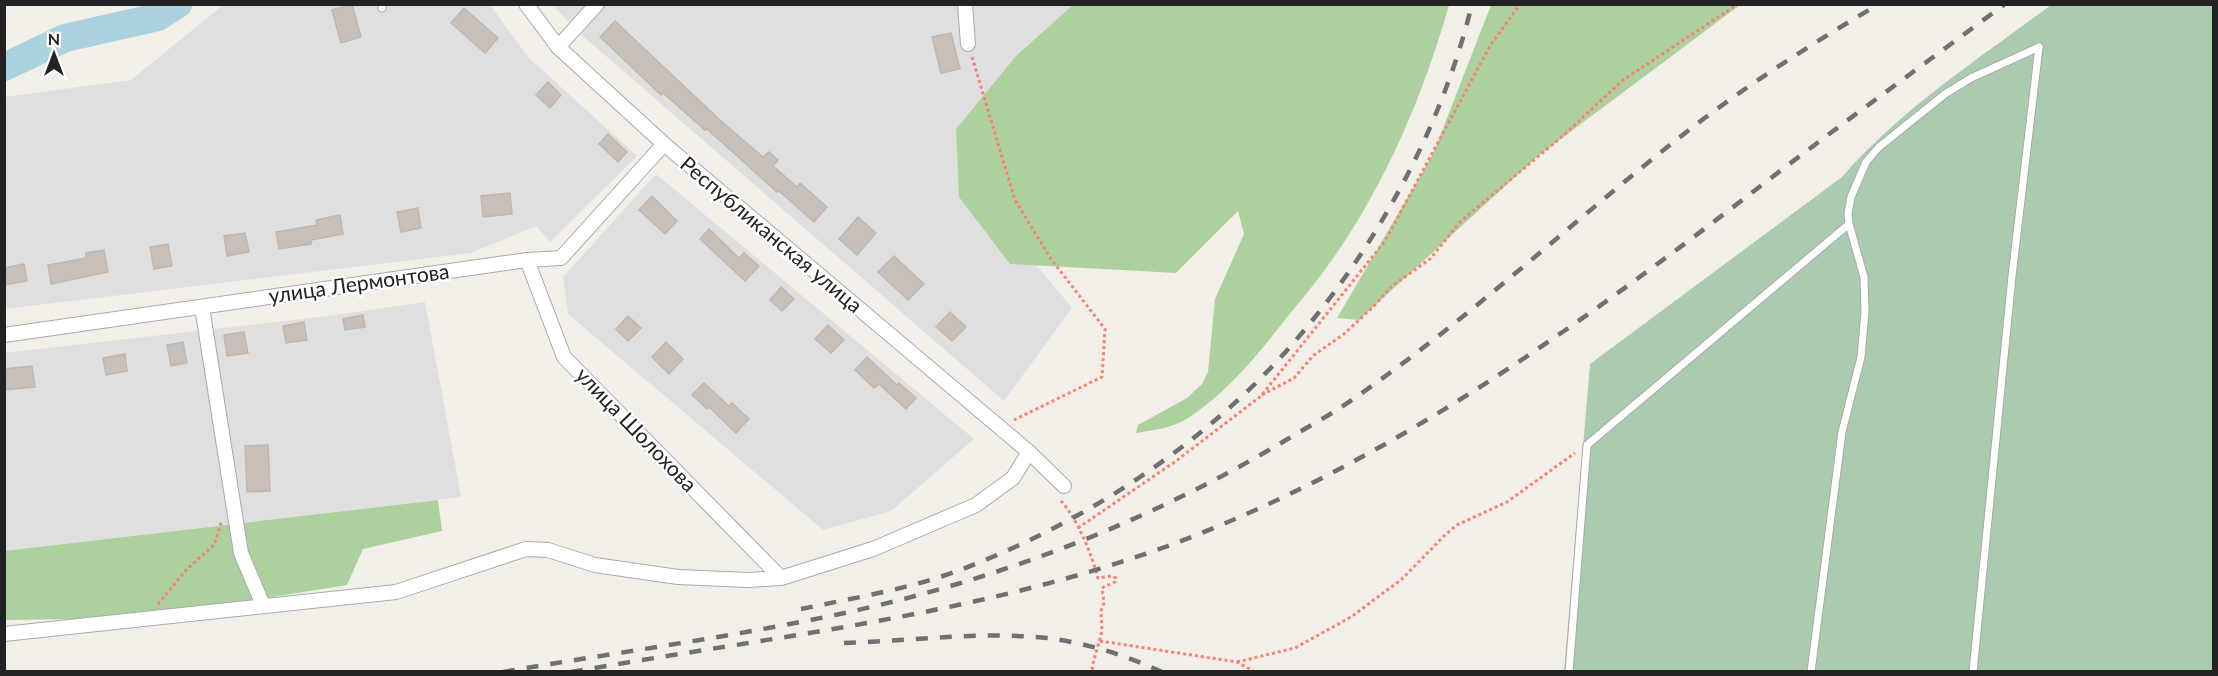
<svg xmlns="http://www.w3.org/2000/svg" width="2218" height="676" viewBox="0 0 2218 676" font-family="Lato,sans-serif">
  <style>
    .residential { fill: #e0dfdf }
    .forest { fill: #add19e }
    .cemetery { fill: #aacbaf }
    .lines { fill: none; stroke-linecap: round; stroke-linejoin: round }
    .river { stroke: #aad3df; stroke-width: 28 }
    .building { fill: #c7bfb8; stroke: #c4b6ab; stroke-width: 1.5 }
    .lane-casing { stroke: #a9a9a9; stroke-width: 9 }
    .street-casing { stroke: #a9a9a9; stroke-width: 16 }
    .path { stroke: #fa8072; stroke-width: 3; stroke-dasharray: 3 3; stroke-linecap: butt }
    .lane { stroke: #fff; stroke-width: 7 }
    .street { stroke: #fff; stroke-width: 14 }
    .rail { stroke: #707070; stroke-width: 4.5; stroke-dasharray: 12 12; stroke-linecap: butt }
    .labels { text-anchor: middle; stroke-width: 5; stroke-linejoin: round; paint-order: stroke }
    .street-label { font-size: 21px; fill: #222; stroke: #fff }
  </style>
  <rect width="100%" height="100%" fill="#f2efe9"/>
  <g class="residential">
    <polygon points="223,5 490,5 529,58 637,156 550,242 536,226 471,253 5,309 4,97 131,80"/>
    <polygon points="553,5 1118,5 962,175 1072,308 1004,401 578,32"/>
    <polygon points="656,174 974,439 891,511 823,530 568,314 563,277"/>
    <polygon points="425,302 461,497 5,551 4,353 328,316"/>
  </g>
  <g class="forest">
    <path d="M1074 4 1449 5C1422 100 1381 195 1321 275 1309 291 1296 306 1284 321 1257 356 1226 394 1188 418 1173 428 1154 430 1136 433L1138 425 1187 398 1202 384 1208 372 1215 299 1244 234 1238 211 1176 273 1010 264 959 197 956 129 1016 56Z"/>
    <polygon points="1491,5 1740,5 1538,156 1359,320 1337,318 1433,154"/>
    <polygon points="438,500 442,531 363,549 347,585 144,618 5,620 4,551"/>
  </g>
  <path class="cemetery" d="M2051 5H2213V671L1564 672 1590 364 1842 177C1901 109 1980 58 2051 5Z"/>
  <g class="lines">
    <polyline class="river" points="4,67 65,38 158,17 178,4"/>
  </g>
  <g class="building">
    <polygon points="352,4 361,37 341,43 332,10"/>
    <polygon points="464,8 498,38 485,53 451,23"/>
    <polygon points="615,21 721,121 763,157 769,152 778,160 773,166 797,187 800,183 827,207 814,222 779,191 777,192 707,129 705,130 663,93 661,95 600,37"/>
    <polygon points="951,33 960,69 941,73 932,37"/>
    <polygon points="548,82 561,95 550,108 536,95"/>
    <polygon points="608,134 627,152 618,162 599,144"/>
    <polygon points="510,193 512,214 483,217 481,196"/>
    <polygon points="652,196 677,221 665,234 639,210"/>
    <polygon points="418,208 421,228 401,232 397,212"/>
    <polygon points="340,215 343,234 311,240 311,244 279,249 276,232 317,225 316,220"/>
    <polygon points="858,217 876,233 857,255 839,239"/>
    <polygon points="709,229 739,258 744,253 759,266 745,281 700,239"/>
    <polygon points="245,233 249,252 227,256 224,236"/>
    <polygon points="168,244 172,266 154,269 150,247"/>
    <polygon points="104,250 108,272 51,284 48,265 86,258 86,253"/>
    <polygon points="894,256 924,284 908,300 878,272"/>
    <polygon points="24,264 27,281 4,285 4,268"/>
    <polygon points="781,287 794,299 782,311 770,300"/>
    <polygon points="950,312 966,327 952,341 936,327"/>
    <polygon points="363,315 365,327 345,330 343,319"/>
    <polygon points="628,316 641,328 628,341 616,329"/>
    <polygon points="304,322 307,340 286,343 283,326"/>
    <polygon points="828,325 844,340 831,353 815,339"/>
    <polygon points="244,332 248,353 227,356 224,335"/>
    <polygon points="183,342 187,363 171,366 167,345"/>
    <polygon points="666,342 683,359 669,374 652,357"/>
    <polygon points="125,354 127,371 106,375 103,358"/>
    <polygon points="867,357 897,385 899,383 916,398 906,409 879,384 874,388 855,370"/>
    <polygon points="32,366 35,387 4,390 4,369"/>
    <polygon points="704,383 729,406 732,403 749,419 736,433 709,407 707,409 692,395"/>
    <polygon points="268,445 270,491 247,492 245,446"/>
  </g>
  <g class="lines">
    <defs>
      <g id="lane">
        <polyline points="382,4 382,8"/>
        <polyline points="1569,672 1587,445 1849,224 1848,214 1851,197 1866,162 1879,147 1945,94 1971,78 2039,47"/>
        <polyline points="1811,672 1842,432 1861,357 1865,312 1864,277 1849,224"/>
        <polyline points="1973,672 2012,276 2039,47"/>
      </g>
      <g id="street">
        <polyline points="526,4 558,47 664,144 1029,452 1064,486"/>
        <polyline points="965,4 968,44"/>
        <polyline points="558,47 597,4"/>
        <polyline points="527,260 564,357 781,578"/>
        <polyline points="202,307 241,553 263,605"/>
        <polyline points="4,335 527,260 561,258 664,144"/>
        <polyline points="4,634 396,592 526,549 548,550 595,565 678,577 748,580 781,578 873,549 976,505 1013,478 1029,452"/>
      </g>
    </defs>
    <use href="#lane" class="lane-casing"/>
    <use href="#street" class="street-casing"/>
    <g class="path">
      <polyline points="972,57 1015,200 1051,259 1105,329 1102,377 1014,420"/>
      <polyline points="1262,395 1294,378 1314,355 1344,334 1373,307 1392,286 1430,259 1461,221 1565,134 1623,80 1738,4"/>
      <path d="M1061 501C1077 518 1092 555 1098 578L1112 576 1116 578 1115 582 1102 588 1104 603 1101 611 1102 631 1092 667 1093 672"/>
      <polyline points="1078,528 1176,461 1261,396 1385,241 1490,46 1520,4"/>
      <polyline points="158,604 187,569 214,545 221,523"/>
      <polyline points="1100,641 1237,662 1255,672"/>
      <polyline points="1237,662 1295,648 1351,617 1402,579 1444,536 1457,525 1507,502 1575,453"/>
    </g>
    <use href="#lane" class="lane"/>
    <use href="#street" class="street"/>
    <g class="rail">
      <path d="M801 609C854 598 909 589 960 570 1071 528 1177 462 1262 377 1360 277 1439 141 1472 4"/>
      <path d="M844 643C911 641 980 631 1047 638 1086 643 1126 655 1162 672"/>
      <path d="M503 672C613 653 725 638 835 615 993 582 1147 523 1286 440 1304 429 1323 419 1340 408 1468 322 1579 214 1702 120 1758 78 1818 40 1879 4"/>
      <path d="M571 672C770 637 974 616 1165 547 1389 465 1584 322 1771 178 1848 119 1927 62 2005 4"/>
    </g>
  </g>
  <g class="labels">
    <g class="street-label">
      <text transform="translate(771 235) rotate(40)" y="7">Республиканская улица</text>
      <text transform="translate(359 284) rotate(-8)" y="7">улица Лермонтова</text>
      <text transform="translate(636 430) rotate(46)" y="7">улица Шолохова</text>
    </g>
  </g>
  <rect width="2218" height="676" fill="none" stroke="#222222" stroke-width="12"/>
  <g transform="translate(54 54)" stroke="#ffffff" stroke-width="4.5" paint-order="stroke">
  <path d="M0-4.5L10 22L0 15L-10 22Z" fill="#222222"/>
  <text y="-9" font-size="16" font-weight="bold" text-anchor="middle" fill="#222222">N</text>
  </g>
</svg>
